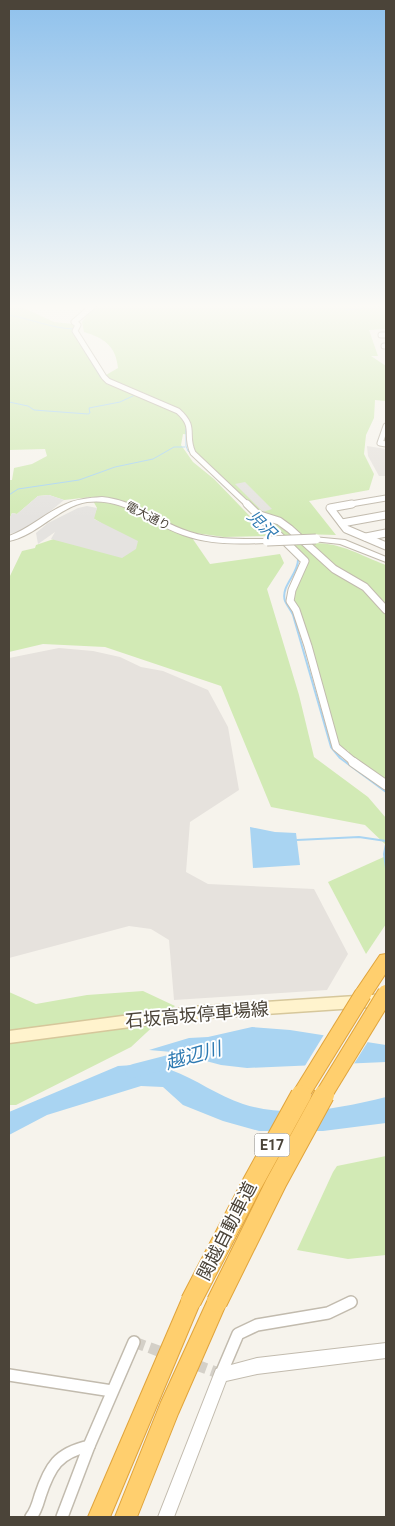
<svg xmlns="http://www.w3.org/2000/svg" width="395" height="1526" viewBox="0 0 395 1526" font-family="Roboto,'Noto Sans JP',sans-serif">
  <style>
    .industrial { fill: #e6e2dd }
    .green { fill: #d2eab5 }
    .parking { fill: #e5e3e0 }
    .water { fill: #a9d4f2 }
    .pier { fill: #f6f3ec }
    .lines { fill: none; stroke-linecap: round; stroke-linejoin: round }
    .stream-far1 { stroke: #a9d4f2; stroke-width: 1 }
    .stream { stroke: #a9d4f2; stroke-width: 2 }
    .river { fill: #a9d4f2; fill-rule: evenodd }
    .minor-tunnel { stroke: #d4d0c8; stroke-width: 11; stroke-dasharray: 11 5.5; stroke-linecap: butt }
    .minor-far3-casing { stroke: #c2bbae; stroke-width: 7 }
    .minor-far2-casing { stroke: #c2bbae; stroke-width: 9 }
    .minor-far1-casing { stroke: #c2bbae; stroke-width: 11 }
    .minor-casing { stroke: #c2bbae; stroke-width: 14 }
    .tertiary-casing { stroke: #c2bbae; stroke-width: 2 }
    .secondary-casing { stroke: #d6c79b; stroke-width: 3 }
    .motorway-casing { stroke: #e0a43c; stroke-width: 2 }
    .minor-far3 { stroke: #fff; stroke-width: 5 }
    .minor-far2 { stroke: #fff; stroke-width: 7 }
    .minor-far1 { stroke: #fff; stroke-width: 9 }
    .minor { stroke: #fff; stroke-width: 11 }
    .tertiary { fill: #fff; fill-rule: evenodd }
    .secondary { fill: #fff3cd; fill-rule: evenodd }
    .motorway { fill: #ffcf6e; fill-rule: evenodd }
    .tertiary-bridge-casing { stroke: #c2bbae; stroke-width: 11; stroke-linecap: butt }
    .motorway-bridge-far1-casing { stroke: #e0a43c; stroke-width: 18; stroke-linecap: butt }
    .motorway-bridge-casing { stroke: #e0a43c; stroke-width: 22; stroke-linecap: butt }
    .tertiary-bridge { stroke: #fff; stroke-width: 9 }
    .motorway-bridge-far1 { stroke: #ffcf6e; stroke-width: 16 }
    .motorway-bridge { stroke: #ffcf6e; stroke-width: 20 }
    .labels { text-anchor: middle; stroke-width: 4; stroke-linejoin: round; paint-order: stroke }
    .far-street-label { font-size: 12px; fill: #4b4439; stroke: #fff }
    .shield { fill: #fff; stroke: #817c74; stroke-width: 1 }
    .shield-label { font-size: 14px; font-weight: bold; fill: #4b4439 }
    .water-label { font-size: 16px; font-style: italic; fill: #2e7ab2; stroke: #fff }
    .near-street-label { font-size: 18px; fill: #4b4439; stroke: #fff }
    .near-water-label { font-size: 19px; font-style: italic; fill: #2e7ab2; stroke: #fff }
  </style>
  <rect width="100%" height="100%" fill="#f6f3ec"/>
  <g class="industrial">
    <polygon points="367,446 386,449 385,476 379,476 368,456"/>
    <polygon points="59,648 93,651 120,657 141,667 163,671 208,690 228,727 239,790 190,822 186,872 208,884 314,889 348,954 327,990 174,1000 169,940 151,929 129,926 9,958 9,658"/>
  </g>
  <g class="green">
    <path d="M9 305H25L24 308 54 322 73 324 106 375 118 368C116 346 104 338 84 332L82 322 95 305H386V329L369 330 378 356H371L386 366V401L375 400 374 418 366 435 364 454 374 474 369 490 309 501 336 535 301 534 281 519 261 512 193 451 191 447 192 435 183 434 181 445 193 462 214 479 269 536 224 537 188 532 210 564 280 554 284 563 267 589 299 695 314 757 368 797 386 818V845L365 825 271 807 221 686 105 647 43 644 9 652V578L22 551 35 548 36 545 101 523 93 518 97 508 91 497 64 500 49 495 38 496 17 514 12 513 9 520V480H12L14 468 32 464 47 456 45 449 9 450Z"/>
    <path d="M267 518 289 530 331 570 369 595 386 615V782L349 753 348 750 345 753C333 737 331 717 326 699 316 664 308 630 292 597L308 563 303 554 265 519Z"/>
    <path d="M311 543C341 542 359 555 386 565V605L370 587 328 561Z"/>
    <polygon points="386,856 386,924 366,954 328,882"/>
    <polygon points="143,991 175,1006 131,1047 16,1105 9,1105 9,992 36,1004 87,995"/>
    <polygon points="386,1156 386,1255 348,1259 297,1250 333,1172 337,1166"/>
  </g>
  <g class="parking">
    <polygon points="245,482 272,509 263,512 235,484"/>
    <polygon points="49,495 64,500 37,522 19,532 9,534 9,520 12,513 17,514 38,496"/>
    <polygon points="87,506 97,508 94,519 138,541 136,549 122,558 51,539 55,532 38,544 36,533 48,523 78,508"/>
  </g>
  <g class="water">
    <polygon points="250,827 275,832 296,833 300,865 253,868"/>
    <polygon points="252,1027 290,1030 386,1045 386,1062 247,1068 221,1065 172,1052 149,1050 189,1038 208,1037"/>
    <path d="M134 1065C146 1067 160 1066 171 1070 196 1079 218 1096 243 1104 289 1119 341 1108 386 1097V1123L323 1131H259L223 1121 183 1105 163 1087 141 1086 47 1115 9 1135V1112L118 1066Z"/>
  </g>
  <polygon class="pier" points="325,1033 369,1040 352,1067 303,1069"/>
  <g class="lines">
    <g class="stream-far1">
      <polyline points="346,310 386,306"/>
      <path d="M9 315C31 319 51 328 73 329"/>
      <polyline points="75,325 72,332 76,337"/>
      <polyline points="82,347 101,378 106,382"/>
      <polyline points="9,402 28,406 34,410 88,414 90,413 89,408 120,402 135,395"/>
      <polyline points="186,429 186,446 188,451 229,491"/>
      <polyline points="9,495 18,489 79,480 115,467 153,459 174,447 185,447"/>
    </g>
    <g class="stream">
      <path d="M298 559C299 574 280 586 285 601 287 606 291 610 293 615L331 747 340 758 386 792"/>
      <polyline points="297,840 359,837 386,841"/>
      <polyline points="386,844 384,854 386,868"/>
    </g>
    <polygon class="river" points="203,1046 209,1048 211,1053 209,1058 203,1060 133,1078 127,1076 125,1071 127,1066 133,1064"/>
    <polyline class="minor-tunnel" points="134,1342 221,1374"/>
    <defs>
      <g id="minor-far3">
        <path d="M94 305 74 322 78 325 75 331 104 377 108 381 178 411C197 428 184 434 193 453L248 505"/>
        <polyline points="381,335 386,335"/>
        <polyline points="384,346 386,346"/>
        <polyline points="386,426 380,443 386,444"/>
        <polyline points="345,505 386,498"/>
      </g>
      <g id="minor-far2">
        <polyline points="247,504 305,561 292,590 290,601 296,610 308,646 336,747 355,763"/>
        <polyline points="352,504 330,508 346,529 386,546"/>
        <polyline points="260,515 279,521 290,529 334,569 365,587 386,610"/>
        <polyline points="342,523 386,515"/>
        <polyline points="366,537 386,533"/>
      </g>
      <polyline id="minor-far1" points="353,762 386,785"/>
      <g id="minor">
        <polyline points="221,1374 238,1334 257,1325 328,1313 351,1302"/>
        <polyline points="9,1375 112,1391"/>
        <path d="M31 1517C36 1511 38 1503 40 1496 50 1466 58 1453 89 1446L134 1342"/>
        <polyline points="62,1517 89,1446"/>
      </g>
      <g id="tertiary">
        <path d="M102 497C139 501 157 522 190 532 215 540 242 539 267 539L271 541 267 543C239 544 210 545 183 535 150 524 125 497 87 502 58 507 38 535 9 541V536C29 529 44 514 64 505 76 499 88 498 102 497Z"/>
        <polygon points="313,537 345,540 386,557 386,562 340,544 313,541"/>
        <polygon points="386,1343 386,1358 257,1374 226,1381 174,1517 158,1517 216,1369 257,1358"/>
      </g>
      <polygon id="secondary" points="386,994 386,1006 191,1019 9,1043 9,1031 191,1007"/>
      <g id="motorway">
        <polygon points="386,954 386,973 369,999 363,1001 357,999 355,994 357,989 380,955"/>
        <polygon points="191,1291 198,1294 201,1301 110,1517 88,1517 184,1294"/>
        <polygon points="217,1292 224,1295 227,1302 178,1414 137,1517 115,1517 161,1402 210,1295"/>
      </g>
    </defs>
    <use href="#minor-far3" class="minor-far3-casing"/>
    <use href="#minor-far2" class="minor-far2-casing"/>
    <use href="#minor-far1" class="minor-far1-casing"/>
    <use href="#minor" class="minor-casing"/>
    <use href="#tertiary" class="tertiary-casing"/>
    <use href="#secondary" class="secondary-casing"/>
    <use href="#motorway" class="motorway-casing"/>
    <use href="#minor-far3" class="minor-far3"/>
    <use href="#minor-far2" class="minor-far2"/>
    <use href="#minor-far1" class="minor-far1"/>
    <use href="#minor" class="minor"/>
    <use href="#tertiary" class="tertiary"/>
    <use href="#secondary" class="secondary"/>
    <use href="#motorway" class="motorway"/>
    <defs>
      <polyline id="tertiary-bridge" points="267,541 316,539"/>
      <g id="motorway-bridge-far1">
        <polyline points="300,1096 363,994"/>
        <polyline points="323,1096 386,993"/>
      </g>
      <g id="motorway-bridge">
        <polyline points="191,1301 252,1184 301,1095"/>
        <polyline points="217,1302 276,1183 324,1095"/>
      </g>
    </defs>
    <use href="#tertiary-bridge" class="tertiary-bridge-casing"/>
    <use href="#motorway-bridge-far1" class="motorway-bridge-far1-casing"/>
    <use href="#motorway-bridge" class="motorway-bridge-casing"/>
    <use href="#tertiary-bridge" class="tertiary-bridge"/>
    <use href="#motorway-bridge-far1" class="motorway-bridge-far1"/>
    <use href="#motorway-bridge" class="motorway-bridge"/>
  </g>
  <linearGradient id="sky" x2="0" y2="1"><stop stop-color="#8fc1ec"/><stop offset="0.59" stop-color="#fbfaf6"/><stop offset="1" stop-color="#fbfaf6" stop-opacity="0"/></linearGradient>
  <rect width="395" height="519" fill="url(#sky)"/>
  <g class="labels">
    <g class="far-street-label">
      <text transform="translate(148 516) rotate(27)" y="4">電大通り</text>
    </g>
    <rect class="shield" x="254.5" y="1133.5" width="35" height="23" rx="4"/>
    <g class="shield-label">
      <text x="272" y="1150">E17</text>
    </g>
    <g class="water-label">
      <text transform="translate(262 524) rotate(44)" y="6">児沢</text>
    </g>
    <g class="near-street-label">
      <text transform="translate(197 1015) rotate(-5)" y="6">石坂高坂停車場線</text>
      <text transform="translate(227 1231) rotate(-63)" y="6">関越自動車道</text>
    </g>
    <g class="near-water-label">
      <text transform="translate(193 1055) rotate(-15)" y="7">越辺川</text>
    </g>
  </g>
  <rect width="395" height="1526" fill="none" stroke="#4b4439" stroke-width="20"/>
</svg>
